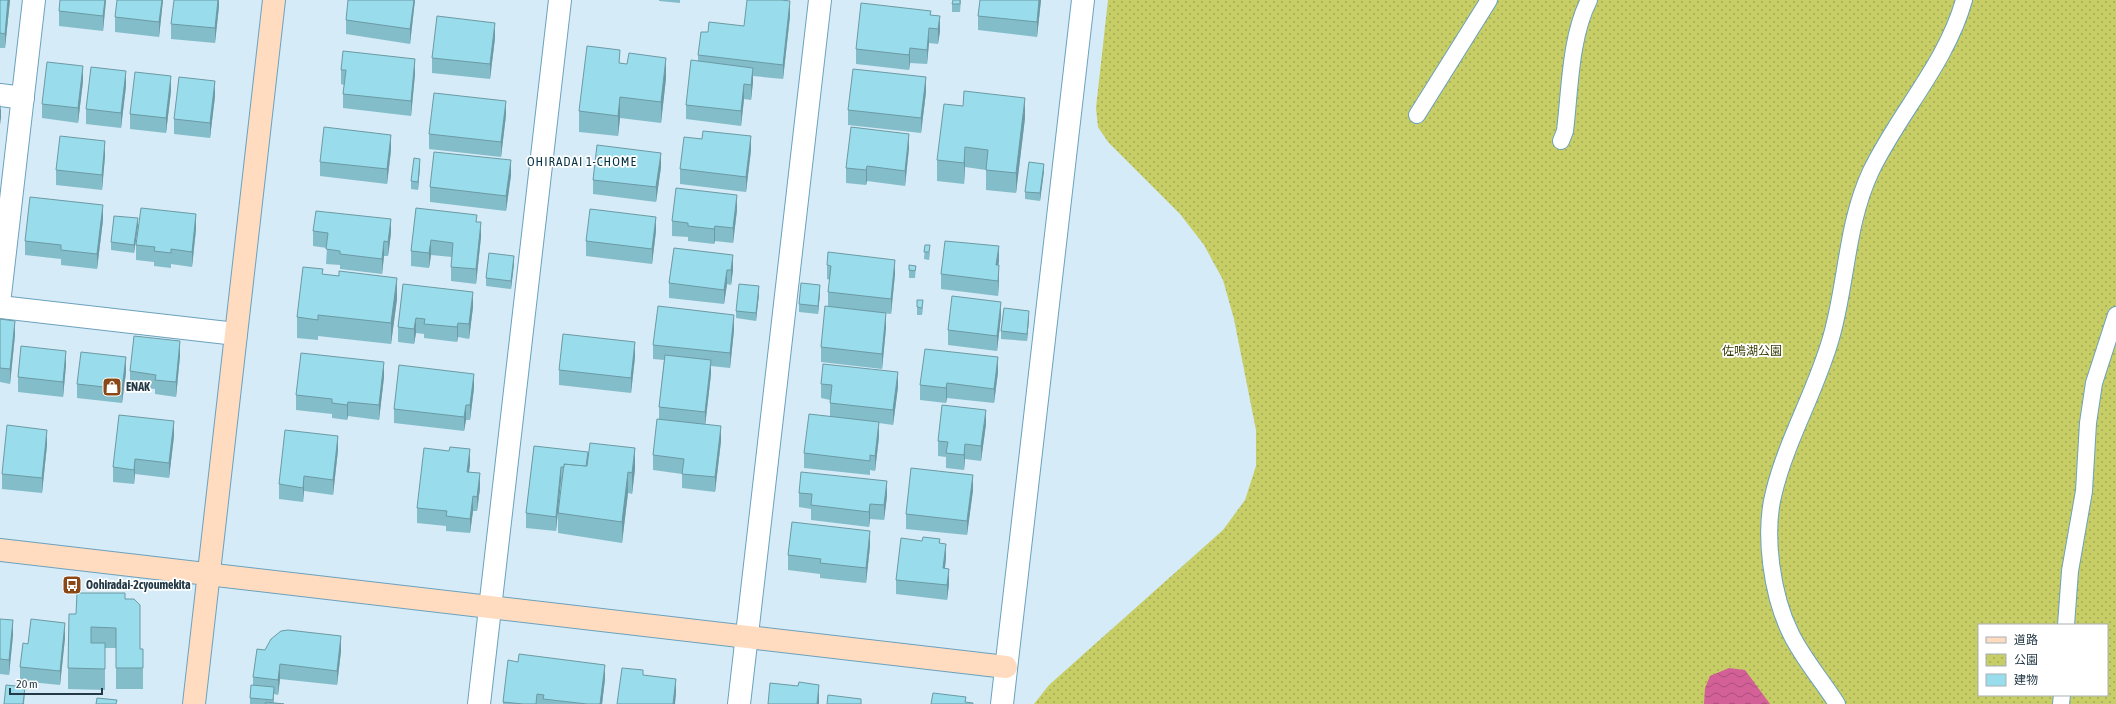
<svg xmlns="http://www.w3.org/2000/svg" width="2116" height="704" viewBox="0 0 2116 704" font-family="'Asap Condensed','Noto Sans JP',sans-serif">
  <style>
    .park { fill: url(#park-dots); fill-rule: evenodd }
    .water { fill: url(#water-waves) }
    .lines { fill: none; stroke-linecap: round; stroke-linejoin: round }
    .lane-casing { stroke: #6ba1bd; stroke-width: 18 }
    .street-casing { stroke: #6ba1bd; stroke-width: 24 }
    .secondary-casing { stroke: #6ba1bd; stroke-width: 24 }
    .lane { stroke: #fff; stroke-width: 16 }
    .street { stroke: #fff; stroke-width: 22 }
    .secondary { stroke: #ffdbc0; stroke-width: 22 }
    .wall { fill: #84bdca }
    .shaded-wall { fill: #6b9aa4 }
    .building { fill: #99dceb; stroke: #6b9aa4 }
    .labels { text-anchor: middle; stroke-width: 3.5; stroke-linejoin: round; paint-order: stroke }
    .park-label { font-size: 12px; fill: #3b3e04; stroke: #fff }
    .poi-label { font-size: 12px; font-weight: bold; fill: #233945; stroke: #fff; text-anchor: start }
    .neighbourhood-label { font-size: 13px; letter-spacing: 1px; fill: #083346; stroke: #fff }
  </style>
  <defs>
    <pattern id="park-dots" width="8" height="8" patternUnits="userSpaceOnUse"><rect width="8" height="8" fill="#c7ce66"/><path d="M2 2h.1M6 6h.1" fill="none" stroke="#a1a856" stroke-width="1.8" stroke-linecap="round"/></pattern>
    <pattern id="water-waves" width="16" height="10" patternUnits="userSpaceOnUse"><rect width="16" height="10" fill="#d36097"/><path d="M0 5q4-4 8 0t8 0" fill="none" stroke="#ab507d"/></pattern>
  </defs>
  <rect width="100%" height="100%" fill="#d5ebf7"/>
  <path class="park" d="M1108 0H2116V704H1034L1049 685 1223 530 1245 500 1256 466V430L1234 319 1223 280 1204 245 1180 214 1108 142 1098 127 1096 108ZM1979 625H2107V695H1979Z"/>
  <polygon class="water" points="1729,668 1745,670 1770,704 1704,704 1705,688 1710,676"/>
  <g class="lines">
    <defs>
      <g id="lane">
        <polyline points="1417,115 1489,0"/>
        <path d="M1561 141 1565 131C1570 90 1570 37 1589 0"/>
        <polyline points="2066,625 2070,571 2084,491 2088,423 2094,383 2116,315"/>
        <path d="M1837 704C1823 682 1802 657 1791 634 1772 596 1763 534 1774 492 1787 439 1816 391 1831 338 1847 283 1846 224 1871 171 1899 113 1947 62 1964 0"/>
        <polyline points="2061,704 2062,695"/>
      </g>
      <g id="street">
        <polyline points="0,95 23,98"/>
        <polyline points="0,295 34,0"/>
        <polyline points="0,307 236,334"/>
        <polyline points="479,704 560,0"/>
        <polyline points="739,704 820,0"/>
        <polyline points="1002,704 1083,0"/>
      </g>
      <g id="secondary">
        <polyline points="0,550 1006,667"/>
        <polyline points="194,704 274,0"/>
      </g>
    </defs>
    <use href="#lane" class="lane-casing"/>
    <use href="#street" class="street-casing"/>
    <use href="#secondary" class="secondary-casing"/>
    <use href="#lane" class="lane"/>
    <use href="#street" class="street"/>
    <use href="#secondary" class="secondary"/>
  </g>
  <g class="wall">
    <polygon points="0,0 10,0 5,48 0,48"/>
    <polygon points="106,0 103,31 59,26 59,11"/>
    <polygon points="163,0 159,37 115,32 115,17"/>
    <polygon points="219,0 219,6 215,43 171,39 171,24"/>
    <polygon points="415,0 410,44 346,34 346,20"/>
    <polygon points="659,0 680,0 680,3 659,1"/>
    <polygon points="961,0 960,12 952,12 952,4"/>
    <polygon points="1041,0 1037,37 978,30 978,16"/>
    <polygon points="931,15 940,31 938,44 929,43 927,64 910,63 909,70 856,64 856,49"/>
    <polygon points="790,16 783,79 753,76 753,82 751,100 744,99 741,126 686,119 686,105 698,61 698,55 708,32 744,26"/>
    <polygon points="495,38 490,79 432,73 432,58"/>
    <polygon points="620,63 666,78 661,123 620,118 618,136 579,132 579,111"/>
    <polygon points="341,70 415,74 411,116 343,108 343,94 344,85 341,84"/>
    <polygon points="83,81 78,123 42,118 42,104"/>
    <polygon points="126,86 121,128 86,124 86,109"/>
    <polygon points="171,91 166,133 130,129 130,114"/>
    <polygon points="926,92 921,133 848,125 848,110"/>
    <polygon points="215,96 210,138 174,134 174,119"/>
    <polygon points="506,115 501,157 429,149 429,134"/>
    <polygon points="1025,118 1016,193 986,190 986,170 965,167 964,184 937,181 937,160"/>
    <polygon points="702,139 751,150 746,192 680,184 680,169"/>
    <polygon points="909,148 905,186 867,181 866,185 846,183 846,168"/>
    <polygon points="391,150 387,184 320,176 320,162"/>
    <polygon points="105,156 102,190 56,185 56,170"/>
    <polygon points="420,166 418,190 411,189 411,181"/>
    <polygon points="661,167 656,202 593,194 593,180"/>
    <polygon points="1044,171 1040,201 1025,199 1025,192"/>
    <polygon points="511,175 506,211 430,202 430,187"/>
    <polygon points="416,208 477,222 481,237 476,284 451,281 451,267 452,257 431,255 429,268 411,266 411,251"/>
    <polygon points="737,210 733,243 715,241 714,244 688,241 688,237 672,236 672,221"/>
    <polygon points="103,220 97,269 61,265 61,259 25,255 25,241"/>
    <polygon points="138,226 134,253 111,250 111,242"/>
    <polygon points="196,229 192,267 171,264 171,268 154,266 154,262 136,260 136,245"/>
    <polygon points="313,231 391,233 388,256 384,256 382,274 340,269 340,265 326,264 327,248 313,246"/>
    <polygon points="656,231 652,264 586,256 586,241"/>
    <polygon points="925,245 930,253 929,260 924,259"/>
    <polygon points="674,248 733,270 731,285 727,284 724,304 669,298 669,283"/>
    <polygon points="999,261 998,265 999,280 998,296 941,289 941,274"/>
    <polygon points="514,264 511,289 486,286 486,278"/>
    <polygon points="827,265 895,274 891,314 869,311 886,328 882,369 821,362 821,347 828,307 828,292 830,280 827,279"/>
    <polygon points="916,266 915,278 909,278 909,270"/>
    <polygon points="323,274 397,299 391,344 318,336 318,340 297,338 297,317"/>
    <polygon points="403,284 473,307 469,339 458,337 457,342 424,338 424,334 416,333 414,344 398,342 398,327"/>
    <polygon points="820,293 818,314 799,312 799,304"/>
    <polygon points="759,294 756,321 736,318 736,311"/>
    <polygon points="917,307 923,308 922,315 917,315"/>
    <polygon points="1001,316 997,351 948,345 948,330"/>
    <polygon points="0,319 15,335 10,384 0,382"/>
    <polygon points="1029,319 1027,341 1001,339 1001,331"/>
    <polygon points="734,330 730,368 711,366 711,374 705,425 721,441 715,492 682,488 682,474 653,470 653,455 659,419 659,407 664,360 653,359 653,345"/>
    <polygon points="180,356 176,397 155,394 155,389 130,386 130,371"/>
    <polygon points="635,357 631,393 559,385 559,370"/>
    <polygon points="66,365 63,397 18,392 18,377"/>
    <polygon points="126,372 122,403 77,398 77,384"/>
    <polygon points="998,372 994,403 947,398 946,403 920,400 920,385"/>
    <polygon points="384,377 379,420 348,416 347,420 332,418 332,414 296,410 296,395"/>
    <polygon points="821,384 898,387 893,425 879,423 879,437 875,471 870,470 870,475 804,468 804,453 830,417 830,400 821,398"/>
    <polygon points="474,388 470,420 466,420 464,431 394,423 394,409"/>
    <polygon points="986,424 981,461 965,459 964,470 946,468 946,457 938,456 938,441"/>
    <polygon points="174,436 169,478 135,474 134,484 113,482 113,467"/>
    <polygon points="47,445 42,493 2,489 2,474"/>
    <polygon points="534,446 588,462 635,469 632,494 628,493 622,543 558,533 558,513 562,481 561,481 556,531 526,528 526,513"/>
    <polygon points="338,450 333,495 304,491 303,502 279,499 279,484"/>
    <polygon points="470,464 469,472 480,488 477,511 473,511 470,533 446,531 446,526 417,523 417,508"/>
    <polygon points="973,490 967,535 906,529 906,514"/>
    <polygon points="799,493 887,496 884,520 870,519 869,527 811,520 811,509 799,507"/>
    <polygon points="940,543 946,558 945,568 949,584 947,600 896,594 896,580"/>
    <polygon points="870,546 866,583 820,578 820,574 788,570 788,555"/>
    <polygon points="125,599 140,649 143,669 143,689 116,689 116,648 105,648 105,690 68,689 68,668 76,614"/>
    <polygon points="0,619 13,635 9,675 0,674"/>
    <polygon points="65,638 60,685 20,681 20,667 28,644"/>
    <polygon points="265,650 341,651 337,685 280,679 278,695 274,694 274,703 284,704 250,704 250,698 253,685 253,677"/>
    <polygon points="605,679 602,704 503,704 503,702"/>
  </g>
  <g class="shaded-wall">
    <polygon points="8,0 10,0 5,48 5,34"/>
    <polygon points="105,0 106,0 103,31 103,16"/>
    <polygon points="162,0 163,0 159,37 159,22"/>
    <polygon points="218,0 219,0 219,6 215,43 215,28"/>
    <polygon points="414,0 415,0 410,44 410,29"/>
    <polygon points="1039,0 1041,0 1037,37 1037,22"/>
    <polygon points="790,1 790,16 783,79 783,65"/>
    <polygon points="940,16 940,31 938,44 938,29"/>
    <polygon points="495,23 495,38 490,79 490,64"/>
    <polygon points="929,28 929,43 927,64 927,50"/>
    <polygon points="910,48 910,63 909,70 909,55"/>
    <polygon points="666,58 666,78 661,123 661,102"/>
    <polygon points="415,59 415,74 411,116 411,101"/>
    <polygon points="83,66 83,81 78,123 78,108"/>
    <polygon points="753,68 753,82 751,100 751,85"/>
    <polygon points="126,71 126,86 121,128 121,113"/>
    <polygon points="171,76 171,91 166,133 166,118"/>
    <polygon points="926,77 926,92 921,133 921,118"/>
    <polygon points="215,81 215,96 210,138 210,123"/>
    <polygon points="744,84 744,99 741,126 741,111"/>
    <polygon points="620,97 620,118 618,136 618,116"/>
    <polygon points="1025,98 1025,118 1016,193 1016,173"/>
    <polygon points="506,101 506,115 501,157 501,142"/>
    <polygon points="1,104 1,118 0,125 0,110"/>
    <polygon points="909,134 909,148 905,186 905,171"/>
    <polygon points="391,135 391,150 387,184 387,169"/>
    <polygon points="751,136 751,150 746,192 746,177"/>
    <polygon points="105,141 105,156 102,190 102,175"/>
    <polygon points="965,147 965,167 964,184 964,163"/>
    <polygon points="661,153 661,167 656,202 656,187"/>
    <polygon points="420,159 420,166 418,190 418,182"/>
    <polygon points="511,160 511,175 506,211 506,196"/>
    <polygon points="1044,164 1044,171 1040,201 1040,193"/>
    <polygon points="867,166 867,181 866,185 866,170"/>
    <polygon points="737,195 737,210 733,243 733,228"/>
    <polygon points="103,205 103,220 97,269 97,254"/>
    <polygon points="196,214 196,229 192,267 192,252"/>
    <polygon points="656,217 656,231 652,264 652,249"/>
    <polygon points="138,218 138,226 134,253 134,245"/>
    <polygon points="391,219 391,233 388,256 388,242"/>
    <polygon points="481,222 481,237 476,284 476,269"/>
    <polygon points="715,226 715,241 714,244 714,229"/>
    <polygon points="431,240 431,255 429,268 429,253"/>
    <polygon points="384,241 384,256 382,274 382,259"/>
    <polygon points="999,246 999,261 996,279 996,265"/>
    <polygon points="733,255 733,270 731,285 731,270"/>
    <polygon points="514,256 514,264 511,289 511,281"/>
    <polygon points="895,260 895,274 891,314 891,299"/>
    <polygon points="999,265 999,280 998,296 998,281"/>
    <polygon points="727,270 727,284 724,304 724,290"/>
    <polygon points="397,278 397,299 391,344 391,323"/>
    <polygon points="820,285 820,293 818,314 818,306"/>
    <polygon points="759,286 759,294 756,321 756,313"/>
    <polygon points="473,292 473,307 469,339 469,324"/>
    <polygon points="1001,302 1001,316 997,351 997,336"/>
    <polygon points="1029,311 1029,319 1027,341 1027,334"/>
    <polygon points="886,313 886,328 882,369 882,354"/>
    <polygon points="734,315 734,330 730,368 730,353"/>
    <polygon points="416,318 416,333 414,344 414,329"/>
    <polygon points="15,321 15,335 10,384 10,369"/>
    <polygon points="458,323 458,337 457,342 457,327"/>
    <polygon points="180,341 180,356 176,397 176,382"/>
    <polygon points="635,342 635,357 631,393 631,378"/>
    <polygon points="66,351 66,365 63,397 63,382"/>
    <polygon points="126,357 126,372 122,403 122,389"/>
    <polygon points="998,357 998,372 994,403 994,389"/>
    <polygon points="711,360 711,374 705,427 705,412"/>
    <polygon points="384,362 384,377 379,420 379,405"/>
    <polygon points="898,372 898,387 893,425 893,410"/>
    <polygon points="474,374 474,388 470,420 470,405"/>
    <polygon points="947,383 947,398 946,403 946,388"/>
    <polygon points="348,402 348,416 347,420 347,405"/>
    <polygon points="466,405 466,420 464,431 464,417"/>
    <polygon points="986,410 986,424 981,461 981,446"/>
    <polygon points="174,421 174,436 169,478 169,463"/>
    <polygon points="879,422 879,437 875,471 875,456"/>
    <polygon points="721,426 721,441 715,492 715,477"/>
    <polygon points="47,430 47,445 42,493 42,478"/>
    <polygon points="338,436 338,450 333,495 333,480"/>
    <polygon points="965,444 965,459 964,470 964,455"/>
    <polygon points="635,448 635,469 632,494 632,473"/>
    <polygon points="470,449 470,464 467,486 467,472"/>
    <polygon points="588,452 588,467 586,469"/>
    <polygon points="135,459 135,474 134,484 134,470"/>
    <polygon points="561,467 561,481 556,531 556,517"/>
    <polygon points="628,472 628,493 622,543 622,522"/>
    <polygon points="480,473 480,488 477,511 477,497"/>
    <polygon points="973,475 973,490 967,535 967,521"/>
    <polygon points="304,476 304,491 303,502 303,488"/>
    <polygon points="887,481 887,496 884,520 884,505"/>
    <polygon points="473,496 473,511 470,533 470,519"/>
    <polygon points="870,504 870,519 869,527 869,512"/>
    <polygon points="870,531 870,546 866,583 866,568"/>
    <polygon points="946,544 946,558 943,583 943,568"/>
    <polygon points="949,569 949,584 947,600 947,585"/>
    <polygon points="13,620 13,635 9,675 9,660"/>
    <polygon points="65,623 65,638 60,685 60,671"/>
    <polygon points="341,636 341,651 337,685 337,671"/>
    <polygon points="280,664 280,679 278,695 278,680"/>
    <polygon points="605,665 605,679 602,704 600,704"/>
    <polygon points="676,679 676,694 675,704 673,704"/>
    <polygon points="819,685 819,704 817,704"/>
    <polygon points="25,687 24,704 23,704"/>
  </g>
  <g class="building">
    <polygon points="0,0 8,0 5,34 0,33"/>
    <polygon points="60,0 105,0 103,16 59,11"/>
    <polygon points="117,0 162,0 159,22 115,17"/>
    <polygon points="174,0 218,0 215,28 171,24"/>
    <polygon points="348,0 414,0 410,29 346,20"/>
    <polygon points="747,0 781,0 790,1 783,65 698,55 701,32 708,32 709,22 744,26"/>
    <polygon points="953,0 960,0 960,4 952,4"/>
    <polygon points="980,0 1039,0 1037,22 978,16"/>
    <polygon points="861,3 931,11 930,15 940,16 938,29 929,28 927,50 910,48 909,55 856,49"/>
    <polygon points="437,16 495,23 490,64 432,58"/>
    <polygon points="587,46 620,50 619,63 627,64 629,53 666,58 661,102 620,97 618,116 579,111"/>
    <polygon points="343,51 415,59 411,101 343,94 346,70 341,70"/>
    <polygon points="691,60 753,68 751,85 744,84 741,111 686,105"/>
    <polygon points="47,62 83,66 78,108 42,104"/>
    <polygon points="91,67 126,71 121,113 86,109"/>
    <polygon points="853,69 926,77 921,118 848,110"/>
    <polygon points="135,72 171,76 166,118 130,114"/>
    <polygon points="179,77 215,81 210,123 174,119"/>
    <polygon points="964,91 1025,98 1016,173 986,170 988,150 965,147 964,163 937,160 944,104 963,106"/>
    <polygon points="434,93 506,101 501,142 429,134"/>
    <polygon points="324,127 391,135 387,169 320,162"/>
    <polygon points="851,127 909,134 905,171 867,166 866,170 846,168"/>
    <polygon points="703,131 751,136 746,177 680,169 684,137 702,139"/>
    <polygon points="60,136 105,141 102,175 56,170"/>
    <polygon points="597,145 661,153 656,187 593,180"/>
    <polygon points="434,152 511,160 506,196 430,187"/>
    <polygon points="414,158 420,159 418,182 411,181"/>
    <polygon points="1029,162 1044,164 1040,193 1025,192"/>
    <polygon points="676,188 737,195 733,228 715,226 714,229 688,226 688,223 672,221"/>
    <polygon points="30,197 103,205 97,254 61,250 61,245 25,241"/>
    <polygon points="141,208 196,214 192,252 171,249 171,253 154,251 155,247 136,245"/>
    <polygon points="416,208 477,215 476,222 481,222 476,269 451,267 453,243 431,240 429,253 411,251"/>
    <polygon points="590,209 656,217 652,249 586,241"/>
    <polygon points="316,211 391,219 388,242 384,241 382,259 340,254 340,251 326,249 328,233 313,231"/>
    <polygon points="114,216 138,218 134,245 111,242"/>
    <polygon points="945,241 999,246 996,265 999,265 998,281 941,274"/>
    <polygon points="925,245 930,245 929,252 924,252"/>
    <polygon points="674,248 733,255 731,270 727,270 724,290 669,283"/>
    <polygon points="828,252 895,260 891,299 828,292 831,266 827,265"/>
    <polygon points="489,253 514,256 511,281 486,278"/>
    <polygon points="909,265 916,266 915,271 909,270"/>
    <polygon points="303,267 323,269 322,274 339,276 339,271 397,278 391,323 318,315 318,320 297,317"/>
    <polygon points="801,283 820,285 818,306 799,304"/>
    <polygon points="403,284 473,292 469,324 458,323 457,327 424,324 425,319 416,318 414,329 398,327"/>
    <polygon points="739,284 759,286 756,313 736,311"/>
    <polygon points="952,296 1001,302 997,336 948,330"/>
    <polygon points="917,300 923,300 922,308 917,307"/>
    <polygon points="658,306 734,315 730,353 653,345"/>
    <polygon points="825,306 886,313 882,354 821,347"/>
    <polygon points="1004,308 1029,311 1027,334 1001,331"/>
    <polygon points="0,319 15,321 10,369 0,368"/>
    <polygon points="563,334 635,342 631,378 559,370"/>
    <polygon points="134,336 180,341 176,382 155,380 156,375 130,371"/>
    <polygon points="21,346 66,351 63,382 18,377"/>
    <polygon points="925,349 998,357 994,389 947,383 946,388 920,385"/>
    <polygon points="81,352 126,357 122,389 77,384"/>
    <polygon points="301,353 384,362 379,405 348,402 347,405 332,403 332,399 296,395"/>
    <polygon points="665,355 711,360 705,412 659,407"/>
    <polygon points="823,364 898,372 893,410 830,403 832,385 821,384"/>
    <polygon points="399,365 474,374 470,405 466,405 464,417 394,409"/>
    <polygon points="942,405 986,410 981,446 965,444 964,455 946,453 948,442 938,441"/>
    <polygon points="809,414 879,422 875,456 870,455 870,461 804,453"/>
    <polygon points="119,415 174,421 169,463 135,459 134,470 113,467"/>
    <polygon points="657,419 721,426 715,477 682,474 684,459 653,455"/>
    <polygon points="7,425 47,430 42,478 2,474"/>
    <polygon points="285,430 338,436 333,480 304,476 303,488 279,484"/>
    <polygon points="590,443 635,448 632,473 628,472 622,522 558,513 564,464 587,466"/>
    <polygon points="534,446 588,452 586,466 564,464 564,467 561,467 556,517 526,513"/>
    <polygon points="450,447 470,449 467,472 480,473 477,497 473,496 470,519 446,516 447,511 417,508 424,448 449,451"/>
    <polygon points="911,468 973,475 967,521 906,514"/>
    <polygon points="801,472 887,481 884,505 870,504 869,512 811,505 812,494 799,493"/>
    <polygon points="792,522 870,531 866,568 820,563 821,559 788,555"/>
    <polygon points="923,537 940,539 939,543 946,544 943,568 949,569 947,585 896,580 901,538 922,541"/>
    <polygon points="77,593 125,593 125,599 134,599 140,605 140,649 143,649 143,668 116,668 116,628 91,627 91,643 105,643 105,669 68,668 69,614 76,614"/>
    <polygon points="0,619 13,620 9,660 0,659"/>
    <polygon points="31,619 65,623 60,671 20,667 23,643 28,644"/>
    <polygon points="288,630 341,636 337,671 280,664 278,680 253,677 257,649 265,650 271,639 281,631"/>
    <polygon points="519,654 605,665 600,704 587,704 543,699 544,695 537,694 536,704 523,704 503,702 508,660 518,662"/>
    <polygon points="622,668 643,670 643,675 676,679 673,704 617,704"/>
    <polygon points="799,682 819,685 817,704 768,704 770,683 798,686"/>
    <polygon points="6,685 25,687 23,704 4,704"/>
    <polygon points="251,685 274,687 273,700 250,698"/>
    <polygon points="933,693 966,697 965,702 973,703 973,704 931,704"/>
    <polygon points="828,695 861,699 861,704 827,704"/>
    <polygon points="97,698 117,700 116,704 96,704"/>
    <polygon points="266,702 284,704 265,704"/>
  </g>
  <defs>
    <symbol id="shop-square" viewBox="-11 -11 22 22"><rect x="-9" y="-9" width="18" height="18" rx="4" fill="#8b4817" stroke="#fff"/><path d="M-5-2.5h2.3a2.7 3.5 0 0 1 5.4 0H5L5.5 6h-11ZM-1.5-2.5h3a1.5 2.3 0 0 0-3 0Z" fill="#fff"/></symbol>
    <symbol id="bus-square" viewBox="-11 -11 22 22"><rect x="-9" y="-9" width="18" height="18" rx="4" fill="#8b4817" stroke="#fff"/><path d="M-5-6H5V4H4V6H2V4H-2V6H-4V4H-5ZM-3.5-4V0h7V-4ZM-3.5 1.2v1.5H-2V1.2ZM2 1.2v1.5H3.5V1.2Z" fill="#fff"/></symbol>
  </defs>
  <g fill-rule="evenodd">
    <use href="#shop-square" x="101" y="376" width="22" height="22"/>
    <use href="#bus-square" x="61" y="574" width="22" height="22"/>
  </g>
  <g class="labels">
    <g class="park-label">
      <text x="1752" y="355">佐鳴湖公園</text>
    </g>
    <g class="poi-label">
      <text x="126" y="391">ENAK</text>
      <text x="86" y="589">Oohiradai-2cyoumekita</text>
    </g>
    <g class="neighbourhood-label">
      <text x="582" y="166">OHIRADAI 1-CHOME</text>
    </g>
  </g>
  <rect x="1978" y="624" width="130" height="72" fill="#ffffff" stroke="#a7b0b5"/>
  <rect x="1986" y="637" width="20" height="6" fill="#ffdbc0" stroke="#a7b0b5"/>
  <text x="2014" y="644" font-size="12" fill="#233945">道路</text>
  <rect x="1986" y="654" width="20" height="12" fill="url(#park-dots)" stroke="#a7b0b5"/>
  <text x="2014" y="664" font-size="12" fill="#233945">公園</text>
  <rect x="1986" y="674" width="20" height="12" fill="#99dceb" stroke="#a7b0b5"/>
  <text x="2014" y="684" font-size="12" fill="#233945">建物</text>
  <path d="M10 688v6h92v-6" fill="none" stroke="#233945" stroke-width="2"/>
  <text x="16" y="688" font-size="12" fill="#233945" stroke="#ffffff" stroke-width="3" paint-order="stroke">20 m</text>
</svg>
